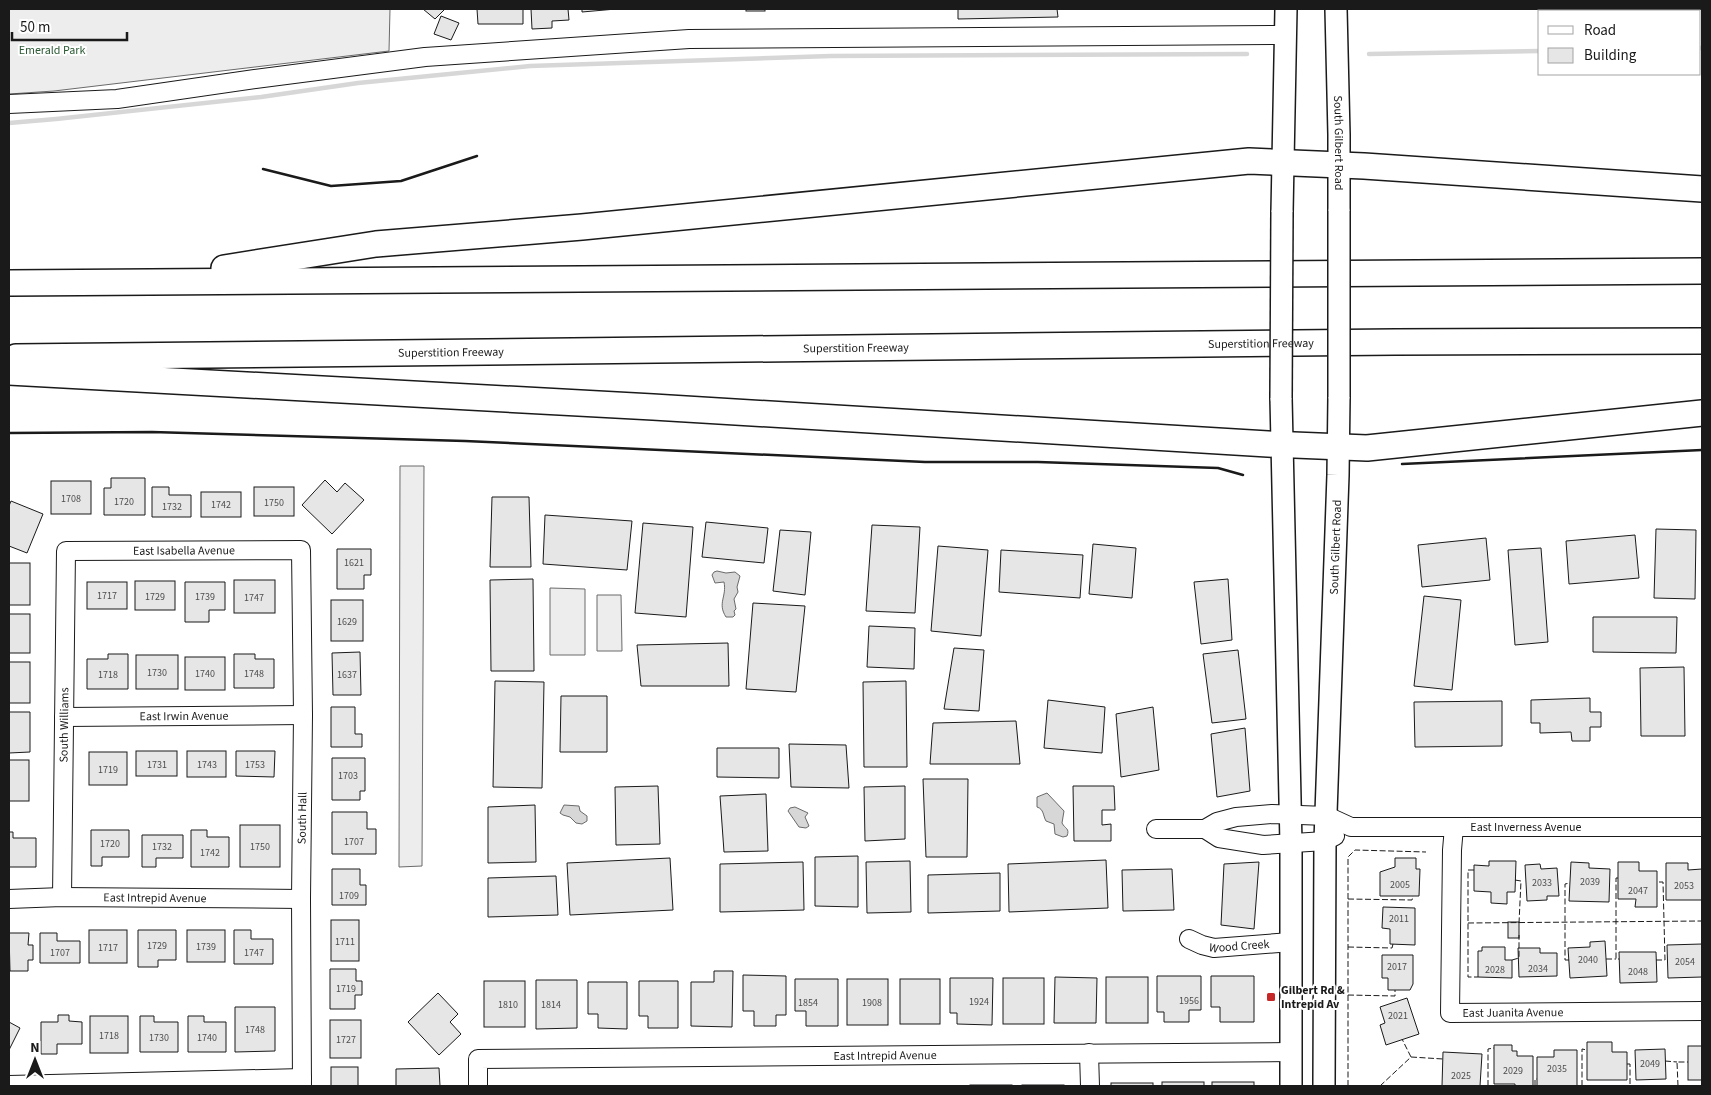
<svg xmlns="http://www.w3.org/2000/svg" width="1711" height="1095" viewBox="0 0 1711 1095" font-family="'Source Sans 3',sans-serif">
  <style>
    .built { fill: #ededed; stroke: #6a6a6a }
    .water { fill: #d7d7d7; stroke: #6a6a6a }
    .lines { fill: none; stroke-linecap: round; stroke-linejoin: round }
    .stream { stroke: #d7d7d7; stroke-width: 4.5 }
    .building { fill: #e6e6e6; stroke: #1a1a1a }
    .minor-casing { stroke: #1a1a1a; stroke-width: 20 }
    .major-casing { stroke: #1a1a1a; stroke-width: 24 }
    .highway-casing { stroke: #1a1a1a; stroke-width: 28 }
    .minor { stroke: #fff; stroke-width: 18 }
    .major { stroke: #fff; stroke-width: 21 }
    .highway { stroke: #fff; stroke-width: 25 }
    .major-bridge-casing { stroke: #1a1a1a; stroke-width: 24; stroke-linecap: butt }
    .major-bridge { stroke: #fff; stroke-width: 21 }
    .fence { stroke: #1a1a1a; stroke-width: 1; stroke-dasharray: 6 2.5; stroke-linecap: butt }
    .wall { stroke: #1a1a1a; stroke-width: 2.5 }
    .poi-dot { fill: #c62828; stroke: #fff; stroke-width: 2 }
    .labels { text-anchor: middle; stroke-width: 4; stroke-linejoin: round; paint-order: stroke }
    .number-label { font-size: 10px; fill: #4d4d4d }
    .park-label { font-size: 12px; fill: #2b5a34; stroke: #fff }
    .street-label { font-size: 12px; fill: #1a1a1a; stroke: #fff }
    .poi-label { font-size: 12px; font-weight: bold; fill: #1a1a1a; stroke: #fff; text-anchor: start }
  </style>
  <rect width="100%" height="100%" fill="#fff"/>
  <g class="built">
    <polygon points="9,9 390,9 389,51 54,91 9,94"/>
    <polygon points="400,466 424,466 422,866 399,867"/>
    <polygon points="550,588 585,589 585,655 550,655"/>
    <polygon points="597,595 621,595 622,651 597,651"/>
  </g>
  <g class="water">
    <path d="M717 571 726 573 735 572 740 576 737 587 738 592 734 599 736 609 734 611 735 615 733 617H726C717 603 727 597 724 582L715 583 712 575 714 572Z"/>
    <path d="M1047 793 1064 811 1062 823C1065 829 1070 828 1067 836L1063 837 1055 834 1054 824 1046 821C1043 816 1044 809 1037 807V797Z"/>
    <polygon points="564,805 579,806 580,811 587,816 587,821 582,824 576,823 570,817 563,815 560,813"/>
    <polygon points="795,807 808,813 805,817 809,826 806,828 799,827 788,811 790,808"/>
  </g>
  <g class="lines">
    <g class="stream">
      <polyline points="1700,48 1702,48"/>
      <polyline points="1369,54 1540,51"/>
      <polyline points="9,123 56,119 261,97 358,83 530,66 831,56 1247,54"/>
    </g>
  </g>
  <g class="building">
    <polygon points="423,9 445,9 435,19"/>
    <polygon points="477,9 523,9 523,24 478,24"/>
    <polygon points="531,9 568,9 569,20 552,21 552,28 532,29"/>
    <polygon points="582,9 616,9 582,12"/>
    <rect x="746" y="9" width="19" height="2"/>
    <polygon points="958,9 1057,9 1058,17 958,19"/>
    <polygon points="441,16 459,23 451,40 434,34"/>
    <polygon points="111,478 145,478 145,515 104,515 104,488 111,488"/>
    <polygon points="325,480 337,492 345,483 364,500 332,534 302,505"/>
    <rect x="51" y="481" width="40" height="33"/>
    <polygon points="152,487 169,487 169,495 191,495 191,517 152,517"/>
    <rect x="254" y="487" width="40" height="29"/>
    <rect x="201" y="492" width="40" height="25"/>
    <polygon points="492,497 529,497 531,567 490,567"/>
    <polygon points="11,501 43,514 27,553 9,546 9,506"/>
    <polygon points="545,515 632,521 627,570 543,564"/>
    <polygon points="706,522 768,528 764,563 702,557"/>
    <polygon points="643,523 693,527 686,617 635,613"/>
    <polygon points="872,525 920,527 915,613 866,611"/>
    <polygon points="1656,529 1696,530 1695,599 1654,598"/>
    <polygon points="780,530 811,532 805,595 773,591"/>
    <polygon points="1635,535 1639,578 1569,584 1566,541"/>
    <polygon points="1486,538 1490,580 1422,587 1418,545"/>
    <polygon points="1093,544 1136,548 1132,598 1089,594"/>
    <polygon points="938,546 988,550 981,636 931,631"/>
    <polygon points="1541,548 1548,642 1515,645 1508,550"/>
    <polygon points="337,549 371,549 371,575 364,575 364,589 337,589"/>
    <polygon points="1001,550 1083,555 1080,598 999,592"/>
    <rect x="9" y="563" width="21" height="42"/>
    <polygon points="533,579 534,671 491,671 490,580"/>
    <polygon points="1228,579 1232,640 1201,644 1194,582"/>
    <rect x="234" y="580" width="41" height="33"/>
    <rect x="135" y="581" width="40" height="29"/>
    <rect x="87" y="582" width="40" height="27"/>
    <polygon points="185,582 225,582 225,610 209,610 209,622 185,622"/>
    <polygon points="1424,596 1461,600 1452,690 1414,686"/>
    <rect x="331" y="600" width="32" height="41"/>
    <polygon points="753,603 805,606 796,692 746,689"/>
    <rect x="9" y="614" width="21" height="39"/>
    <polygon points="1593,617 1677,617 1676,653 1593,652"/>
    <polygon points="869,626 915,628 914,669 867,667"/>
    <polygon points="728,643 729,686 641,686 637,645"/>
    <polygon points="954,648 984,650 979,711 944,709"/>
    <polygon points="1238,650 1246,719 1212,723 1203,654"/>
    <polygon points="360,652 361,695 333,695 332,653"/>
    <polygon points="108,654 128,654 128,689 87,689 87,659 108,659"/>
    <polygon points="234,654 255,654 255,659 274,659 274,688 234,688"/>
    <rect x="136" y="655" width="42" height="34"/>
    <rect x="185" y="657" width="40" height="33"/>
    <rect x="9" y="662" width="21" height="41"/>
    <polygon points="1684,667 1685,736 1641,736 1640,668"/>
    <polygon points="495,681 544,682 542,788 493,787"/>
    <polygon points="906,681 907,767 864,767 863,682"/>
    <polygon points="561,696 607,696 607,752 560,752"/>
    <polygon points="1590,698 1590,712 1601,712 1601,727 1590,727 1590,741 1572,741 1571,732 1540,733 1540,723 1531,723 1531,700"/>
    <polygon points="1048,700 1105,707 1102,753 1044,748"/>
    <polygon points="1502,701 1502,746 1415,747 1414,702"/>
    <polygon points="331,707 355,707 355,734 362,734 362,747 331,747"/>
    <polygon points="1153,707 1159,770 1121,777 1116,714"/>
    <polygon points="9,712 30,712 30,752 9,753"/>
    <polygon points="1016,721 1020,764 930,764 933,723"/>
    <polygon points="1245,728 1250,791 1217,797 1211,734"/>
    <polygon points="789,744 846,745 849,788 791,787"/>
    <polygon points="717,748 779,748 779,778 717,777"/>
    <rect x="136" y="751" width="41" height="25"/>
    <rect x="187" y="751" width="39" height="26"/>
    <polygon points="236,751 275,751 274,777 236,776"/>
    <rect x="89" y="752" width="38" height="33"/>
    <polygon points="332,758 365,758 365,791 360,791 360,800 332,800"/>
    <rect x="9" y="760" width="20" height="41"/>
    <polygon points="923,779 968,779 967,857 926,857"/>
    <polygon points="658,786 660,844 616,845 615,787"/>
    <polygon points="905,786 905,839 865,841 864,787"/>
    <polygon points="1073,786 1114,786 1115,810 1102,810 1102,825 1111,824 1111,841 1074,841"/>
    <polygon points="766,794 768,851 724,852 720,796"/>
    <polygon points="535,805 536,862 488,863 488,807"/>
    <polygon points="332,812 367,812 367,829 376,829 376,854 332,854"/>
    <rect x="240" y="825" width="40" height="42"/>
    <polygon points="91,830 129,830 129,857 102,857 102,866 91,866"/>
    <polygon points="191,830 207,830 207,837 229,837 229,867 191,867"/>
    <polygon points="9,832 13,832 13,838 36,838 36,867 9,867"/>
    <polygon points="142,835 183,835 183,858 156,858 156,867 142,867"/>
    <polygon points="858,856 858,907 815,906 815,857"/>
    <polygon points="670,858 673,910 570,915 567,863"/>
    <polygon points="1395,858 1416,858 1416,869 1420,869 1419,896 1380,896 1380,872 1395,867"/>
    <polygon points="1106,860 1108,908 1009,912 1008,864"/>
    <polygon points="910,861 911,912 867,913 866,862"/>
    <polygon points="1489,861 1516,861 1515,892 1507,892 1507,904 1491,903 1491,892 1474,891 1474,865 1489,866"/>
    <polygon points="803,862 804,910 720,912 720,864"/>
    <polygon points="1259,862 1254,929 1221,925 1224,864"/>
    <polygon points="1571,862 1589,863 1589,868 1610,869 1609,902 1569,901"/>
    <polygon points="1618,862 1639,862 1639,871 1657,871 1657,907 1635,907 1636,899 1618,899"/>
    <polygon points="1666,863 1688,863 1688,870 1702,869 1702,900 1666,900"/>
    <polygon points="1540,864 1541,869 1557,868 1559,896 1547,896 1547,900 1527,901 1525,865"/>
    <polygon points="332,869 360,869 360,885 366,885 366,905 332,905"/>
    <polygon points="1172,869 1174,910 1123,911 1122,870"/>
    <polygon points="1000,873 1000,911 928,913 928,875"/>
    <polygon points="556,876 558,915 488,917 488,878"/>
    <polygon points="1383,907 1415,908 1415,945 1390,944 1390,929 1382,928"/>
    <rect x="331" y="920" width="28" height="41"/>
    <rect x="1508" y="922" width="11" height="16"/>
    <rect x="89" y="930" width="38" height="33"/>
    <polygon points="138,930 176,930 176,960 158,960 158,967 138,967"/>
    <rect x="187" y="930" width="38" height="32"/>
    <polygon points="234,930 251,930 251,939 273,939 273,964 234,964"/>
    <polygon points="9,933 29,933 28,945 33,945 33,960 28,960 28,971 10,971"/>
    <polygon points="40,933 57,933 57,941 80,941 80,963 40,963"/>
    <polygon points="1605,941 1607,976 1570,978 1568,948 1590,947 1590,942"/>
    <polygon points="1702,944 1702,977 1668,978 1667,945"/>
    <polygon points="1482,947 1505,947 1505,960 1512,960 1512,978 1478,977 1478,951 1482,951"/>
    <polygon points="1518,948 1540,948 1540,953 1557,953 1557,976 1519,977"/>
    <polygon points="1619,952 1656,952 1657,982 1620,983"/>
    <polygon points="1382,955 1413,955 1413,984 1410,990 1388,990 1388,978 1382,978"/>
    <polygon points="330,969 356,969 356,981 362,981 362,995 355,995 355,1009 330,1009"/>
    <polygon points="714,971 733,971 732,1027 691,1026 691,982 714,982"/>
    <polygon points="743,975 786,976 786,1015 776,1015 776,1026 754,1026 754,1011 743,1011"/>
    <polygon points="1157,976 1201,976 1201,1010 1189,1010 1189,1022 1164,1022 1164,1012 1157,1012"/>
    <polygon points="1211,976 1254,976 1254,1022 1220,1022 1220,1007 1211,1007"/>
    <polygon points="1055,977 1097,978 1096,1023 1054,1023"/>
    <rect x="1106" y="977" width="42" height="46"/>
    <polygon points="950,978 993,978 992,1025 957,1024 957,1013 950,1013"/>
    <rect x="1003" y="978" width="41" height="46"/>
    <polygon points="795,979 838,979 838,1026 806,1026 806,1011 795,1011"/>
    <rect x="847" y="979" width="41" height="46"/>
    <rect x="900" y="979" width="40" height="45"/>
    <polygon points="536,980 577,980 577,1028 536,1029"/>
    <rect x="484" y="981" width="41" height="46"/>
    <polygon points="639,981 678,981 678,1028 648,1028 648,1016 639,1016"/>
    <polygon points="588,982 627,982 627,1029 598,1028 598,1014 588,1014"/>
    <polygon points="438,993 458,1014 450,1022 461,1034 439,1055 408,1022"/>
    <polygon points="1407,998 1419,1034 1386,1045 1380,1025 1385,1023 1380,1007"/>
    <polygon points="235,1007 275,1007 275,1051 235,1052"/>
    <polygon points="58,1015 69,1015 69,1021 82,1022 82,1044 57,1044 57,1054 41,1054 41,1022 58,1022"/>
    <rect x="90" y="1016" width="38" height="37"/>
    <polygon points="140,1016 154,1016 154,1022 178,1022 178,1052 140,1052"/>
    <polygon points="188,1016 204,1016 204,1022 226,1022 226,1052 188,1052"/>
    <rect x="330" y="1020" width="31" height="38"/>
    <polygon points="9,1022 20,1028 9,1050"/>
    <polygon points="1587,1042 1612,1042 1612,1052 1627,1052 1627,1080 1587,1080"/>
    <polygon points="1494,1045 1512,1045 1512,1051 1517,1051 1517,1056 1533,1056 1533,1086 1515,1086 1515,1084 1494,1084"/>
    <rect x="1688" y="1046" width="14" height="34"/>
    <polygon points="1665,1049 1666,1079 1636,1080 1635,1050"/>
    <polygon points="1554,1050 1577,1050 1577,1086 1537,1086 1537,1057 1554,1057"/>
    <polygon points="1443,1052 1482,1054 1480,1086 1442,1086"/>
    <rect x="331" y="1067" width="27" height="19"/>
    <polygon points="439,1068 440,1086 396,1086 396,1069"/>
    <rect x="1162" y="1082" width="42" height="4"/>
    <rect x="1212" y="1082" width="42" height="4"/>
    <rect x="1111" y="1083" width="42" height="3"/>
    <rect x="970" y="1085" width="42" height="1"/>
    <rect x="1022" y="1085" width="42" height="1"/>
  </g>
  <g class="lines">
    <defs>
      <g id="minor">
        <polyline points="9,104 117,99 255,79 425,57 689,39 1286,35"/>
        <path id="s1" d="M64 717 303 715"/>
        <path id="s2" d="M1454 827 1452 850 1450 1013 1702 1011"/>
        <path id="s3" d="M1156 829H1205L1217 822 1236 817 1272 814 1327 816 1351 827H1702"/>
        <polyline points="1205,829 1219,838 1263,845 1325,841 1335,836"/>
        <path id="s4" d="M62 897 66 551 301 550 303 715 301 899 302 1086"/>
        <path id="s5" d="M9 899 62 897 301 899"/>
        <path id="s6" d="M1189 939 1202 945 1214 948 1291 942"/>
        <polyline points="1089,1053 1090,1086"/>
        <polyline points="9,1085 302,1078"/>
        <path id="s7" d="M478 1086V1059L1291 1052"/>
      </g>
      <g id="major">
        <path id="s8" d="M1336 9 1339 135V211"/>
        <polyline points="1282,212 1286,9"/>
        <polyline points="1281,398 1291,844 1291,1086"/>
        <path id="s9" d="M1324 1086 1325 841 1338 475 1339 397"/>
      </g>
      <g id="highway">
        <polyline points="224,268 376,244 582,227 1249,161 1364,166 1702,189"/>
        <polyline points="9,283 1702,271"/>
        <path id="s10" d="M16 357 1395 342 1702 341"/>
        <polyline points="9,372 653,407 1268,444 1367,448 1702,413"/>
      </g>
    </defs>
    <use href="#minor" class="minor-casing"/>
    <use href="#major" class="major-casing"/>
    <use href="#highway" class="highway-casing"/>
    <use href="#minor" class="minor"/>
    <use href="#major" class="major"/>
    <use href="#highway" class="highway"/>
    <defs>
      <g id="major-bridge">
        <polyline points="1339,211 1339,397"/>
        <polyline points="1281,398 1282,212"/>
      </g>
    </defs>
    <use href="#major-bridge" class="major-bridge-casing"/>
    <use href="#major-bridge" class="major-bridge"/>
    <g class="fence">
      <polyline points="1474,870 1468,870 1468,977 1478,977"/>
      <polyline points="1618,878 1616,878 1616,959 1619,959"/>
      <polyline points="1515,880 1521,881 1519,923"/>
      <polyline points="1348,899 1412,900 1413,896"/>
      <polyline points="1468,923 1702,921"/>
      <polyline points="1348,947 1392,948 1393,944"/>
      <polyline points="1606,959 1616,959"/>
      <polyline points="1512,960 1519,958 1519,935"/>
      <polyline points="1569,960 1565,960 1565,884 1570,883"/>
      <polyline points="1656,960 1665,960 1663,882 1657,882"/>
      <polyline points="1348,995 1395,996 1395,990"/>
      <polyline points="1411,1057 1443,1059"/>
      <polyline points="1665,1061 1677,1062"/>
      <polyline points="1627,1064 1630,1064 1630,1086"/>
      <polyline points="1348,1086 1348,857 1355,850 1426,852"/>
      <polyline points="1380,1086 1411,1057 1402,1039"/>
      <polyline points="1488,1086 1488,1049 1494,1048"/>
      <polyline points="1535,1086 1535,1079 1537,1079"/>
      <polyline points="1582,1086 1582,1049 1587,1050"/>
      <polyline points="1678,1086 1677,1062 1688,1062"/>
    </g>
    <g class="wall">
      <polyline points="263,169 331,186 401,181 477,156"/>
      <polyline points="9,433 152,432 465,441 925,462 1038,462 1218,468 1243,475"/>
      <polyline points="1402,464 1702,450"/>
    </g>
  </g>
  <rect class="poi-dot" x="1266" y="992" width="10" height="10" rx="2.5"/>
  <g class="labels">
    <g class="number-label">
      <text x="71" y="502">1708</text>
      <text x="124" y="505">1720</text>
      <text x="274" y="506">1750</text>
      <text x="221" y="508">1742</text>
      <text x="172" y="510">1732</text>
      <text x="354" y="566">1621</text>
      <text x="107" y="599">1717</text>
      <text x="155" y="600">1729</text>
      <text x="205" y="600">1739</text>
      <text x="254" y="601">1747</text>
      <text x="347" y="625">1629</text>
      <text x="157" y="676">1730</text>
      <text x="205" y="677">1740</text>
      <text x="254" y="677">1748</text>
      <text x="108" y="678">1718</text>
      <text x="347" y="678">1637</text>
      <text x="157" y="768">1731</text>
      <text x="207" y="768">1743</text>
      <text x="255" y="768">1753</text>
      <text x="108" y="773">1719</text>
      <text x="348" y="779">1703</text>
      <text x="354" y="845">1707</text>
      <text x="110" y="847">1720</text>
      <text x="162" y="850">1732</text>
      <text x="260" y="850">1750</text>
      <text x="210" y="856">1742</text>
      <text x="1590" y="885">2039</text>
      <text x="1542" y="886">2033</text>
      <text x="1400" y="888">2005</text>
      <text x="1684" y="889">2053</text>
      <text x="1638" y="894">2047</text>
      <text x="349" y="899">1709</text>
      <text x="1399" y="922">2011</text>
      <text x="345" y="945">1711</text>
      <text x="157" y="949">1729</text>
      <text x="206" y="950">1739</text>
      <text x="108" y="951">1717</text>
      <text x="60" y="956">1707</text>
      <text x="254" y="956">1747</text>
      <text x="1588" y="963">2040</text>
      <text x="1685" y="965">2054</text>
      <text x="1397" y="970">2017</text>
      <text x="1538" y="972">2034</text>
      <text x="1495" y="973">2028</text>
      <text x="1638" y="975">2048</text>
      <text x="346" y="992">1719</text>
      <text x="1189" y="1004">1956</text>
      <text x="979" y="1005">1924</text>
      <text x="808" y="1006">1854</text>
      <text x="872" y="1006">1908</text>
      <text x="508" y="1008">1810</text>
      <text x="551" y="1008">1814</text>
      <text x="1398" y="1019">2021</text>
      <text x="255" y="1033">1748</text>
      <text x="109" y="1039">1718</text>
      <text x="159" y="1041">1730</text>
      <text x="207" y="1041">1740</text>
      <text x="346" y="1043">1727</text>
      <text x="1650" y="1067">2049</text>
      <text x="1557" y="1072">2035</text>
      <text x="1513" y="1074">2029</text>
      <text x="1461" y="1079">2025</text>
    </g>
    <g class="park-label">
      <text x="52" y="54">Emerald Park</text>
    </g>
    <g class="street-label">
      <text dy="4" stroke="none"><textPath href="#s8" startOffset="134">South Gilbert Road</textPath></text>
      <text dy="4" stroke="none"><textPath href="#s10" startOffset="1245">Superstition Freeway</textPath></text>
      <text dy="4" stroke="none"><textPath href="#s10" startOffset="840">Superstition Freeway</textPath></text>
      <text dy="4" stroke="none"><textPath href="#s10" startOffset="435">Superstition Freeway</textPath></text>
      <text dy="4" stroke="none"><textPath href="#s9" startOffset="539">South Gilbert Road</textPath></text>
      <text dy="4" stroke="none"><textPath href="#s4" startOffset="464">East Isabella Avenue</textPath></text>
      <text dy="4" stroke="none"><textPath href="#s1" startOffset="120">East Irwin Avenue</textPath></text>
      <text dy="4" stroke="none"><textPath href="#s4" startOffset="172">South Williams</textPath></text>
      <text transform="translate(302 818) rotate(-89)" y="4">South Hall</text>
      <text dy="4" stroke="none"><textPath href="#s3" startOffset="375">East Inverness Avenue</textPath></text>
      <text dy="4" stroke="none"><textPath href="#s5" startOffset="146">East Intrepid Avenue</textPath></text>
      <text dy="4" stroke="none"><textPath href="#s6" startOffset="52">Wood Creek</textPath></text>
      <text dy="4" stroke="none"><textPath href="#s2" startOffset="249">East Juanita Avenue</textPath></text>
      <text dy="4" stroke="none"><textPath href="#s7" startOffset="434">East Intrepid Avenue</textPath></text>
    </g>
    <g class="poi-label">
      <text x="1281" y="994">Gilbert Rd &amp;<tspan x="1281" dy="14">Intrepid Av</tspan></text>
    </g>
  </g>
  <rect width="1711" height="1095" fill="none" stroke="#1a1a1a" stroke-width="20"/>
  <rect x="1538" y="10" width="162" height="65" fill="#ffffff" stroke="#a3a3a3"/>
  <rect x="1548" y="26" width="25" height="8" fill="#ffffff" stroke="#a3a3a3"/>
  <text x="1584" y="35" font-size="15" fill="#1a1a1a">Road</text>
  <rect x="1548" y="48" width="25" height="15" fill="#e6e6e6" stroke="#a3a3a3"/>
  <text x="1584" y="60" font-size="15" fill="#1a1a1a">Building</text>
  <g transform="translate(35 1060)" stroke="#ffffff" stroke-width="4" paint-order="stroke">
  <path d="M0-4L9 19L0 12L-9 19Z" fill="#1a1a1a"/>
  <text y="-8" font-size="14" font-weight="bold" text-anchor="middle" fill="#1a1a1a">N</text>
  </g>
  <path d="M12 32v8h115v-8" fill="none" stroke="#1a1a1a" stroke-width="2.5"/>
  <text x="20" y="32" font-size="15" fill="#1a1a1a" stroke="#ffffff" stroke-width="4" paint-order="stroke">50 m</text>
</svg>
